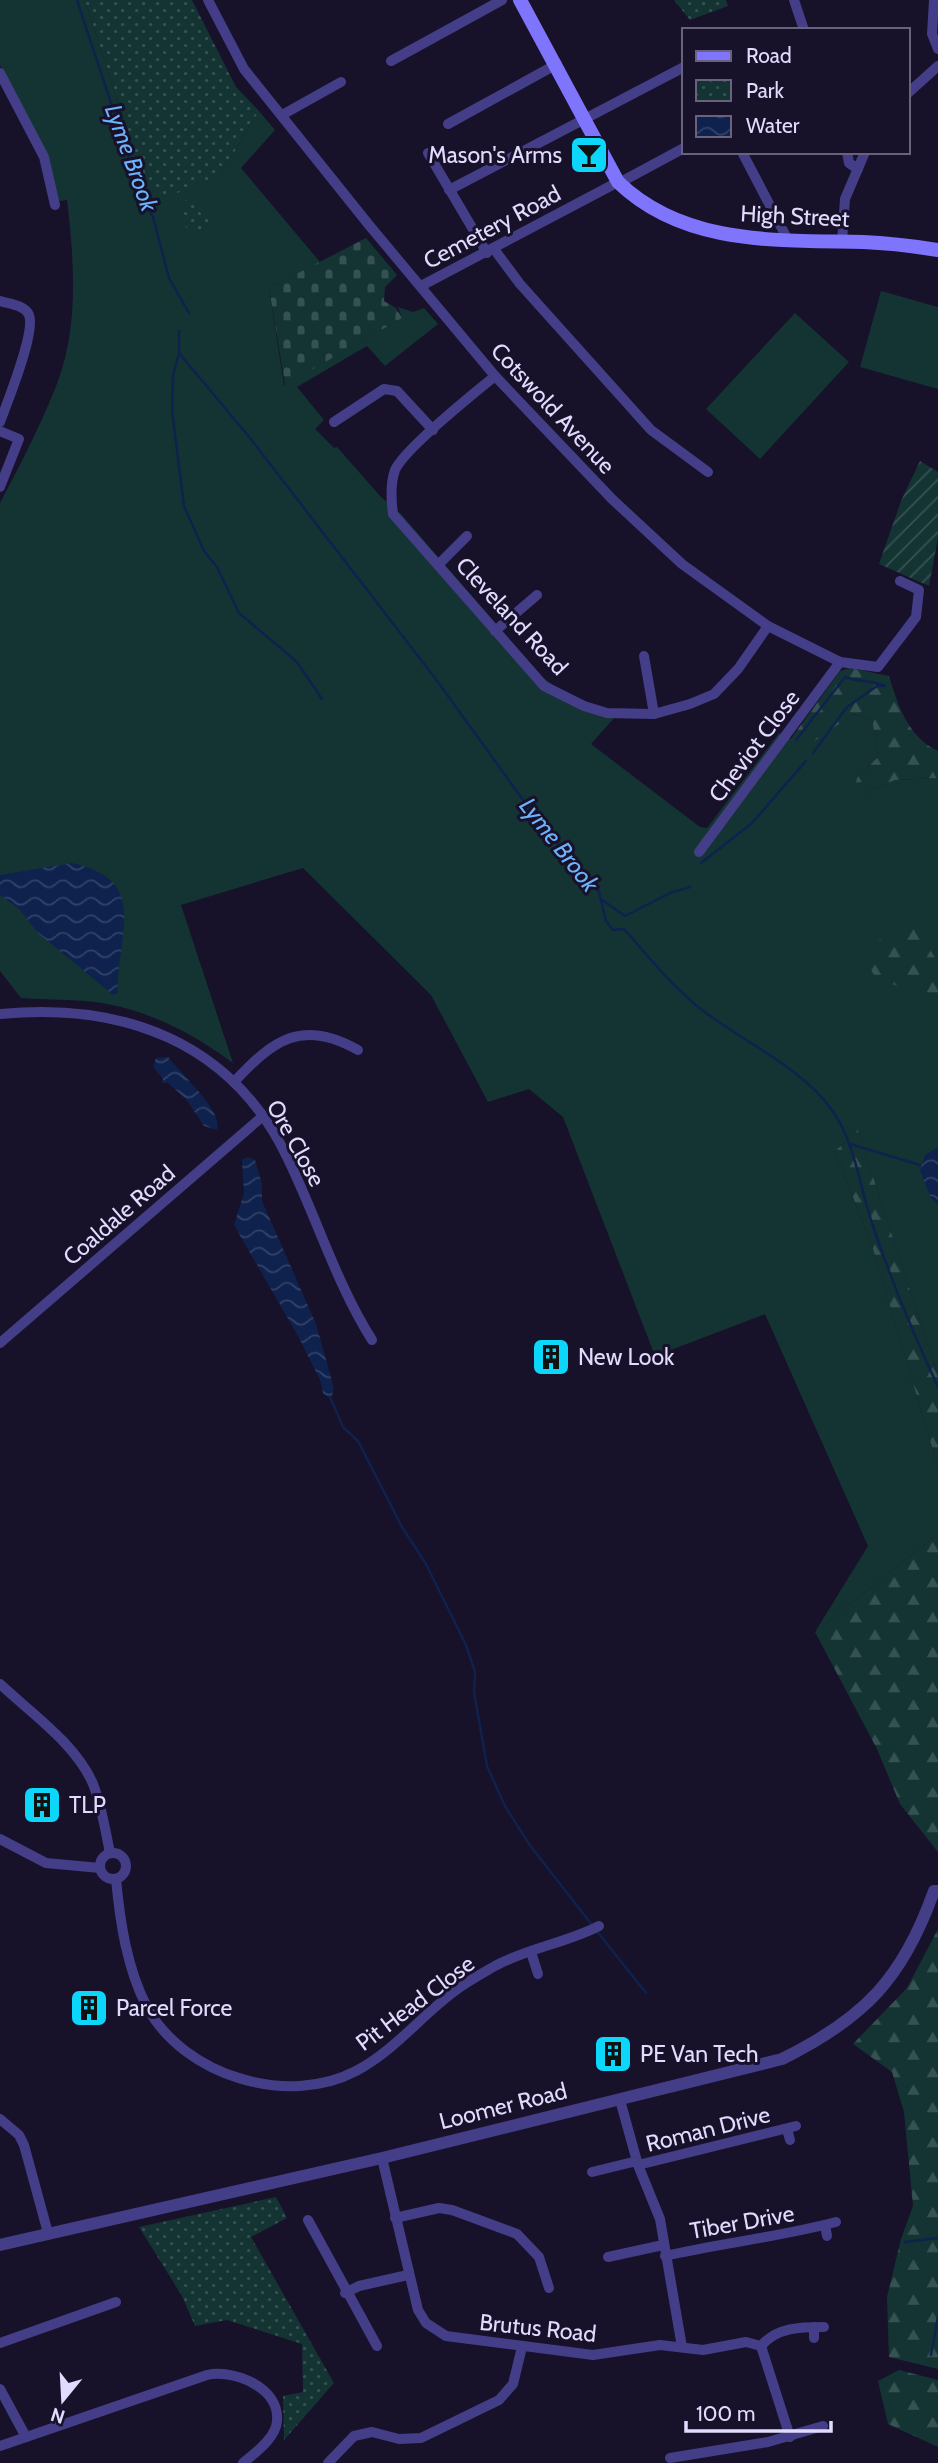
<svg xmlns="http://www.w3.org/2000/svg" width="938" height="2463" viewBox="0 0 938 2463" font-family="Cabin,sans-serif">
  <style>
    .grass { fill: #143434 }
    .forest { fill: url(#forest-firs) }
    .cemetery { fill: url(#cemetery-stones) }
    .park { fill: url(#park-dots) }
    .garden { fill: url(#garden-furrows) }
    .water { fill: url(#water-waves) }
    .lines { fill: none; stroke-linecap: round; stroke-linejoin: round }
    .stream { stroke: #0e224d; stroke-width: 2.5 }
    .minor { stroke: #443e88; stroke-width: 10 }
    .tertiary { stroke: #443e88; stroke-width: 12 }
    .secondary { stroke: #7f74fc; stroke-width: 14 }
    .labels { text-anchor: middle; stroke-width: 6; stroke-linejoin: round; paint-order: stroke }
    .poi-label { font-size: 23px; fill: #e1dbfe; stroke: #17112a; text-anchor: start }
    .street-label { font-size: 23px; fill: #e1dbfe; stroke: #17112a }
    .water-label { font-size: 24px; font-style: italic; fill: #6cb2fc; stroke: #17112a }
  </style>
  <defs>
    <pattern id="forest-firs" width="22" height="20" patternUnits="userSpaceOnUse" patternTransform="scale(1.75)"><rect width="22" height="20" fill="#143434"/><path d="M5 1l3.5 6h-7zM16 11l3.5 6h-7z" fill="#365152"/></pattern>
    <pattern id="cemetery-stones" width="16" height="16" patternUnits="userSpaceOnUse" patternTransform="scale(1.75)"><rect width="16" height="16" fill="#143434"/><path d="M2 7V4a2 2 0 0 1 4 0v3zM10 15v-3a2 2 0 0 1 4 0v3z" fill="#365152"/></pattern>
    <pattern id="park-dots" width="8" height="8" patternUnits="userSpaceOnUse" patternTransform="scale(1.75)"><rect width="8" height="8" fill="#143434"/><path d="M2 2h.1M6 6h.1" fill="none" stroke="#365152" stroke-width="1.8" stroke-linecap="round"/></pattern>
    <pattern id="garden-furrows" width="10" height="10" patternUnits="userSpaceOnUse" patternTransform="scale(1.75)"><rect width="10" height="10" fill="#143434"/><path d="M-1 1l2-2M0 10L10 0M9 11l2-2" fill="none" stroke="#365152"/></pattern>
    <pattern id="water-waves" width="16" height="10" patternUnits="userSpaceOnUse" patternTransform="scale(1.75)"><rect width="16" height="10" fill="#0e224d"/><path d="M0 5q4-4 8 0t8 0" fill="none" stroke="#314268"/></pattern>
  </defs>
  <rect width="100%" height="100%" fill="#17112a"/>
  <g class="grass">
    <path d="M0 0H85L143 180 221 174 259 111 275 130 241 168 320 262 269 288 284 385 402 318 398 307 413 312 424 308 438 324 385 366 367 346 297 387 324 420 315 429 334 448 337 447 381 497 401 514 542 677 570 697 615 717 591 744 700 827 707 828 779 733 804 746 853 714 872 719 878 757 857 778 863 794 895 780 938 778V1377L858 1130 835 1151 872 1246 938 1467V1534L815 1632 868 1546 765 1314 655 1356 563 1117 529 1089 488 1102 431 995 303 868 181 905 233 1063C194 1034 150 1011 102 1003 76 999 48 1000 21 998L0 971V503C21 463 42 423 58 381 79 324 74 259 67 200L59 201 49 162 0 65Z"/>
    <polygon points="881,291 938,307 938,389 860,367"/>
    <polygon points="795,313 849,362 760,459 706,409"/>
  </g>
  <g class="forest">
    <path d="M850 668 889 676C898 706 908 737 938 751V778L895 780 863 794 854 792 857 778 878 757 872 719 853 714 806 747 790 740 840 671Z"/>
    <polygon points="915,927 938,962 938,1008 926,998 875,977 858,947"/>
    <polygon points="858,1130 938,1377 938,1467 872,1246 835,1151"/>
    <polygon points="938,1534 938,1852 900,1804 877,1749 815,1632"/>
    <polygon points="938,1929 938,2369 889,2357 887,2297 901,2239 913,2206 904,2112 892,2072 853,2044 907,1988"/>
    <polygon points="899,2370 938,2380 938,2447 888,2424 878,2381"/>
  </g>
  <polygon class="cemetery" points="366,238 397,275 385,287 384,301 396,308 402,318 285,385 269,288"/>
  <g class="park">
    <polygon points="85,0 192,0 236,87 259,111 221,174 168,197 143,180"/>
    <polygon points="674,0 726,0 728,6 690,20"/>
    <path d="M193 197 201 214 216 218 207 233 197 235C181 227 180 218 183 202Z"/>
    <polygon points="276,2197 287,2218 251,2237 334,2383 284,2440 283,2396 303,2392 302,2344 227,2320 195,2326 182,2296 139,2227"/>
  </g>
  <polygon class="garden" points="920,461 938,472 938,538 929,586 879,564 901,501"/>
  <g class="water">
    <path d="M72 863C152 880 116 936 118 993L113 995 38 933 20 910 0 895V875Z"/>
    <path d="M168 1057C179 1072 224 1111 217 1130L204 1126 186 1099 168 1083H162L163 1079 153 1067 156 1058Z"/>
    <polygon points="938,1147 938,1205 931,1198 920,1171 925,1155"/>
    <polygon points="247,1157 255,1160 262,1184 262,1201 316,1324 334,1388 331,1399 323,1393 320,1380 298,1336 234,1225 244,1193 242,1160"/>
  </g>
  <g class="lines">
    <g class="stream">
      <polyline points="77,0 144,203 153,217 169,278 189,313"/>
      <path d="M179 331V353L250 438 435 678 534 815 599 892 606 921 613 930 624 929C649 957 675 990 706 1013 745 1042 803 1069 832 1110 856 1144 860 1190 874 1229 892 1283 914 1335 938 1387"/>
      <polyline points="179,353 173,376 172,411 184,506 204,551 217,567 239,613 297,662 322,699"/>
      <path d="M796 740 845 677C858 682 871 680 885 686"/>
      <polyline points="813,753 847,707 877,686 882,686"/>
      <polyline points="701,863 752,823 806,761"/>
      <polyline points="601,899 625,916 670,893 690,887"/>
      <polyline points="850,1144 920,1165"/>
      <polyline points="330,1397 343,1427 358,1441 402,1527 426,1564 466,1645 475,1672 474,1692 487,1766 505,1806 529,1844 592,1925"/>
      <polyline points="596,1930 646,1993"/>
      <polyline points="905,2242 938,2238"/>
      <polyline points="931,2355 938,2317"/>
    </g>
    <g class="minor">
      <polyline points="208,0 244,69 369,225 495,376 612,499 682,564 768,626 840,662 878,667 916,617 919,590 900,581"/>
      <polyline points="794,0 804,30"/>
      <polyline points="934,0 932,34 938,49"/>
      <polyline points="391,61 502,0"/>
      <polyline points="0,73 44,157 55,205"/>
      <polyline points="908,93 938,66"/>
      <polyline points="282,115 341,82"/>
      <polyline points="448,124 557,64"/>
      <polyline points="742,152 789,242"/>
      <polyline points="847,152 849,163 858,169"/>
      <polyline points="428,153 487,253"/>
      <polyline points="619,183 684,148"/>
      <polyline points="449,190 684,67"/>
      <polyline points="842,242 845,199 865,152"/>
      <polyline points="494,249 520,284 651,430 708,472"/>
      <polyline points="421,286 618,182"/>
      <path d="M0 301C9 304 25 305 29 315 36 332 7 403 0 422"/>
      <path d="M495 376C474 393 404 449 395 470 390 484 391 499 393 514L544 686 584 706 607 713 654 714 690 704 714 694 738 669 768 626"/>
      <polyline points="334,422 384,389 397,391 433,430"/>
      <polyline points="0,431 19,439 0,487"/>
      <polyline points="438,565 467,536"/>
      <polyline points="495,631 537,595"/>
      <polyline points="644,656 654,714"/>
      <polyline points="699,852 840,662"/>
      <path d="M0 1014C122 1002 231 1041 287 1157 317 1218 336 1283 372 1340"/>
      <path d="M234 1082C273 1040 302 1018 358 1050"/>
      <polyline points="0,1343 263,1116"/>
      <path d="M0 1684C31 1713 76 1744 93 1784 102 1807 105 1829 110 1853"/>
      <polyline points="0,1839 46,1863 100,1868"/>
      <circle cx="113" cy="1866" r="13"/>
      <path d="M116 1879C120 1922 127 1969 147 2007 184 2076 288 2107 356 2071 396 2050 423 2013 459 1988 470 1980 483 1973 495 1966 528 1948 566 1943 599 1926"/>
      <polyline points="531,1952 538,1974"/>
      <polyline points="620,2100 638,2165 660,2219 682,2347"/>
      <polyline points="0,2119 19,2135 24,2145 48,2233"/>
      <polyline points="787,2129 790,2140"/>
      <path d="M382 2158 418 2310 426 2323 446 2336 593 2355 660 2345 703 2350 746 2342 761 2346C777 2327 801 2327 824 2327"/>
      <polyline points="638,2165 796,2126"/>
      <polyline points="592,2172 637,2161"/>
      <polyline points="395,2218 439,2208 452,2210 517,2234 539,2257 549,2288"/>
      <polyline points="308,2220 377,2346"/>
      <polyline points="825,2225 827,2236"/>
      <path d="M665 2256C722 2243 779 2237 836 2222"/>
      <polyline points="608,2257 663,2245"/>
      <polyline points="345,2293 359,2286 408,2275"/>
      <polyline points="814,2327 814,2338"/>
      <polyline points="0,2343 116,2302"/>
      <polyline points="761,2346 790,2437"/>
      <polyline points="0,2389 26,2437"/>
      <path d="M0 2446 207 2375C233 2369 280 2387 277 2421 276 2438 255 2453 243 2463"/>
      <polyline points="670,2458 768,2442 823,2426"/>
      <polyline points="328,2463 354,2436 372,2432 399,2439 421,2438 499,2400 513,2384 522,2347"/>
    </g>
    <path class="tertiary" d="M0 2245 382 2158 782 2059C865 2018 903 1978 934 1891H938"/>
    <path class="secondary" d="M520 0 618 182C684 246 778 240 863 242 888 243 913 246 938 250"/>
  </g>
  <defs>
    <symbol id="bar-square" viewBox="-11 -11 22 22"><rect x="-9" y="-9" width="18" height="18" rx="4" fill="#0cd6fa" stroke="#17112a"/><path d="M-6-5H6L.8 .8V4.5H3.5V6h-7V4.5H-.8V.8Z" fill="#111"/></symbol>
    <symbol id="building-square" viewBox="-11 -11 22 22"><rect x="-9" y="-9" width="18" height="18" rx="4" fill="#0cd6fa" stroke="#17112a"/><path d="M-4-6H4V6H1V3H-1V6H-4ZM-2.5-4.3h1.7v1.8h-1.7ZM.8-4.3h1.7v1.8H.8ZM-2.5-1h1.7V.8h-1.7ZM.8-1h1.7V.8H.8Z" fill="#111"/></symbol>
  </defs>
  <g fill-rule="evenodd">
    <use href="#bar-square" x="567" y="133" width="44" height="44"/>
    <use href="#building-square" x="529" y="1335" width="44" height="44"/>
    <use href="#building-square" x="20" y="1783" width="44" height="44"/>
    <use href="#building-square" x="67" y="1986" width="44" height="44"/>
    <use href="#building-square" x="591" y="2032" width="44" height="44"/>
  </g>
  <g class="labels">
    <g class="poi-label">
      <text x="562" y="163" text-anchor="end">Mason's Arms</text>
      <text x="578" y="1365">New Look</text>
      <text x="69" y="1813">TLP</text>
      <text x="116" y="2016">Parcel Force</text>
      <text x="640" y="2062">PE Van Tech</text>
    </g>
    <g class="street-label">
      <text transform="translate(795 216) rotate(3)" y="8">High Street</text>
      <text transform="translate(492 227) rotate(-28)" y="8">Cemetery Road</text>
      <text transform="translate(553 408) rotate(47)" y="8">Cotswold Avenue</text>
      <text transform="translate(512 616) rotate(47)" y="8">Cleveland Road</text>
      <text transform="translate(754 746) rotate(-53)" y="8">Cheviot Close</text>
      <text transform="translate(296 1143) rotate(61)" y="8">Ore Close</text>
      <text transform="translate(119 1215) rotate(-41)" y="8">Coaldale Road</text>
      <text transform="translate(415 2003) rotate(-37)" y="8">Pit Head Close</text>
      <text transform="translate(503 2106) rotate(-14)" y="8">Loomer Road</text>
      <text transform="translate(708 2129) rotate(-14)" y="8">Roman Drive</text>
      <text transform="translate(742 2222) rotate(-10)" y="8">Tiber Drive</text>
      <text transform="translate(538 2328) rotate(6)" y="8">Brutus Road</text>
    </g>
    <g class="water-label">
      <text transform="translate(131 158) rotate(70)" y="8">Lyme Brook</text>
      <text transform="translate(559 845) rotate(52)" y="8">Lyme Brook</text>
    </g>
  </g>
  <rect x="682" y="28" width="228" height="126" fill="#17112a" stroke="#68627f" stroke-width="2"/>
  <rect x="696" y="51" width="35" height="10" fill="#7f74fc" stroke="#68627f" stroke-width="2"/>
  <text x="746" y="63" font-size="21" fill="#e1dbfe">Road</text>
  <rect x="696" y="80" width="35" height="21" fill="url(#park-dots)" stroke="#68627f" stroke-width="2"/>
  <text x="746" y="98" font-size="21" fill="#e1dbfe">Park</text>
  <rect x="696" y="116" width="35" height="21" fill="url(#water-waves)" stroke="#68627f" stroke-width="2"/>
  <text x="746" y="133" font-size="21" fill="#e1dbfe">Water</text>
  <g transform="translate(63 2400) rotate(198)" stroke="#17112a" stroke-width="5" paint-order="stroke">
  <path d="M0-5L12 26L0 18L-12 26Z" fill="#e1dbfe"/>
  <text y="-10" font-size="19" font-weight="bold" text-anchor="middle" fill="#e1dbfe">N</text>
  </g>
  <path d="M686 2421v10h145v-10" fill="none" stroke="#e1dbfe" stroke-width="3.5"/>
  <text x="696" y="2421" font-size="21" fill="#e1dbfe" stroke="#17112a" stroke-width="5" paint-order="stroke">100 m</text>
</svg>
